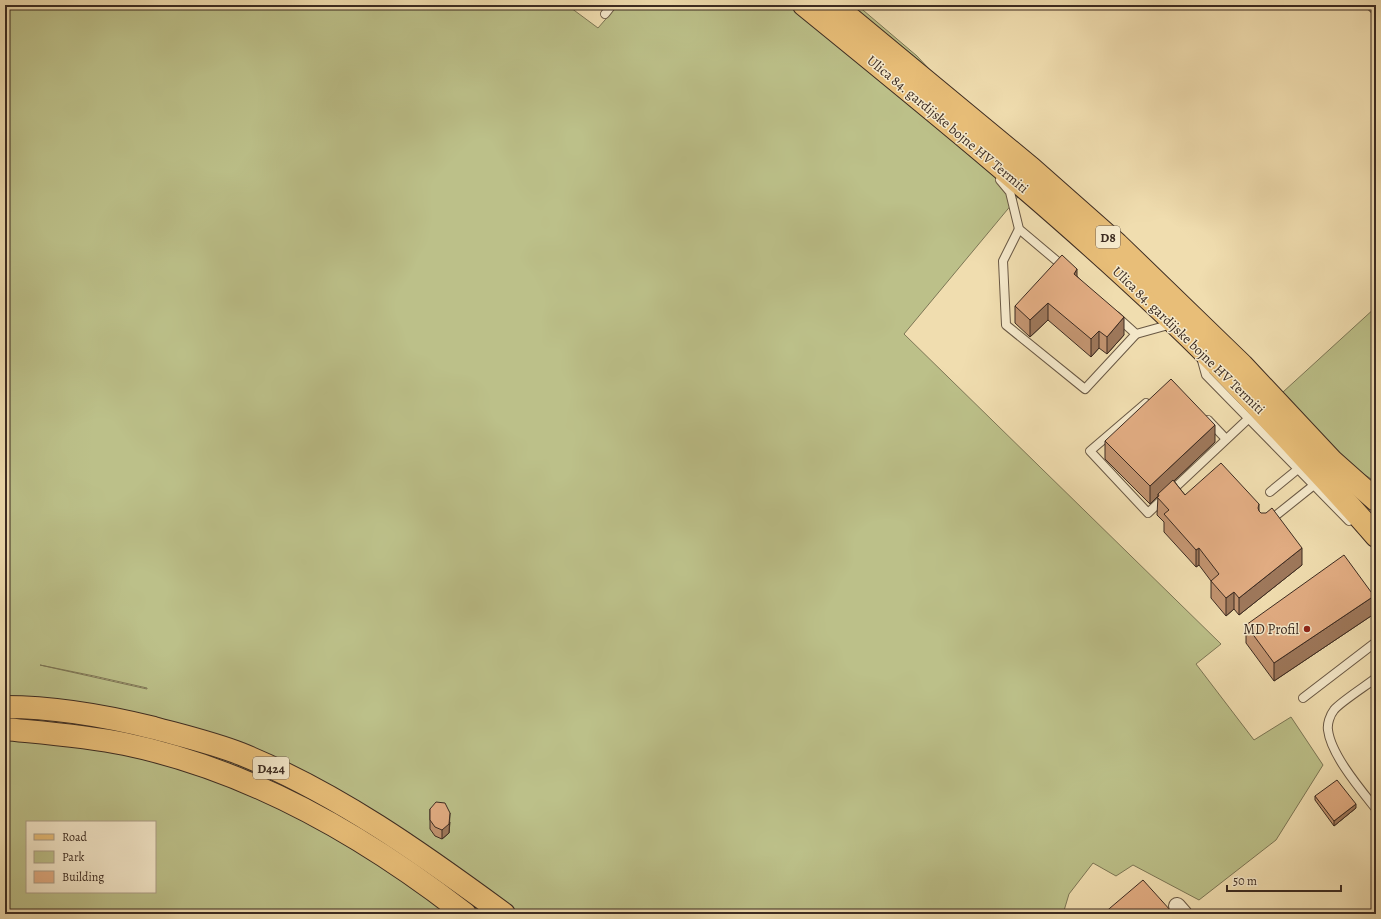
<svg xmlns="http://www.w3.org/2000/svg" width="1381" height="919" viewBox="0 0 1381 919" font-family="Alegreya,serif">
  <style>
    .green { fill: #bcc089; stroke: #7c7655; fill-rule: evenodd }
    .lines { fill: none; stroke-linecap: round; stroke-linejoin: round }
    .service-casing { stroke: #695844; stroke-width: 10 }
    .minor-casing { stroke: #695844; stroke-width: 18 }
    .primary-casing { stroke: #3c2b21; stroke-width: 24 }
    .trunk-casing { stroke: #3c2b21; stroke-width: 24 }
    .service { stroke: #f5e9cb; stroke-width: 8 }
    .minor { stroke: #f5e9cb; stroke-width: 16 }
    .primary { stroke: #e8be78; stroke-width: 22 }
    .trunk { stroke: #e8be78; stroke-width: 22 }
    .wall { fill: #c29470; stroke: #3c2b21 }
    .shaded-wall { fill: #9e785b; stroke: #3c2b21 }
    .building { fill: #e1ac82; stroke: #3c2b21 }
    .poi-dot { fill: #8f2418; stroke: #f5e9cb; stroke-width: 1.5 }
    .labels { text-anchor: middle; stroke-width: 3; stroke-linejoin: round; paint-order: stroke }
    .shield { fill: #f5e9cb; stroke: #746454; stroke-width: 1 }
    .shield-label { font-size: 13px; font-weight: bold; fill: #3c2b21 }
    .street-label { font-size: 14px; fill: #3c2b21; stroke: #f5e9cb }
    .poi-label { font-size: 14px; fill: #3c2b21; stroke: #f5e9cb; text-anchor: end }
  </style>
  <rect width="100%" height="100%" fill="#f0ddaf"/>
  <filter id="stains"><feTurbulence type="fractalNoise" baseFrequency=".005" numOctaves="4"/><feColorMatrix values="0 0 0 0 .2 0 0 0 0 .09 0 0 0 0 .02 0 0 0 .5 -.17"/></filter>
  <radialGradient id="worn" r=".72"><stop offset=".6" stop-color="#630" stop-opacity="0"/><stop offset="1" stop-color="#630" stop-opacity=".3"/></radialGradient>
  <g class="green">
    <path d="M5 5H567L598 28 618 5H857L917 56 1032 180 904 334 1221 644 1196 664 1254 740 1291 717 1323 765 1276 840 1199 900 1133 865 1116 876 1093 863 1069 894 1063 914H5ZM40 665 94 676 147 688V689ZM27 822H155V892H27Z"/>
    <polygon points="1376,307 1376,482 1351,466 1283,392"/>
  </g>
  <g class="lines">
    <defs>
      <g id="service">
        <polyline points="1370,5 1376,11"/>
        <polyline points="605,14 612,5"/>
        <polyline points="1000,180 1010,192 1019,229 1064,267"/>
        <polyline points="1019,229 1003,261 1006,325 1085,389 1136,334"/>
        <polyline points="1116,316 1136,334 1172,324"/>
        <polyline points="1201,357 1206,375 1349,521"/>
        <polyline points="1146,403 1090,451 1148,513 1248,419"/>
        <polyline points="1208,420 1226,439"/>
        <polyline points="1270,492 1298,469"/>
        <polyline points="1269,521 1314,485"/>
        <path d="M1376 678C1367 685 1339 703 1334 710 1330 715 1327 724 1328 730 1331 755 1361 790 1376 809"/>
        <polyline points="1303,698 1376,642"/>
      </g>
      <polyline id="minor" points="1177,906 1184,914"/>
      <g id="primary">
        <path d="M804 5C927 105 1050 205 1165 314 1208 354 1249 397 1289 440 1318 472 1348 503 1376 536"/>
        <polyline points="834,5 1031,168 1117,244 1242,365 1332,461 1376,500"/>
      </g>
      <g id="trunk">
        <path d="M5 707C55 707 106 716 154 728 183 736 213 743 241 754 337 793 421 853 504 914"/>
        <path d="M5 729C45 733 86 736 125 744 250 770 365 836 465 914"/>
      </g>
    </defs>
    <use href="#service" class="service-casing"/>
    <use href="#minor" class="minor-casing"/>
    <use href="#primary" class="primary-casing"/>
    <use href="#trunk" class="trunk-casing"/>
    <use href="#service" class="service"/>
    <use href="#minor" class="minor"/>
    <use href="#primary" class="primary"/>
    <use href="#trunk" class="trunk"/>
  </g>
  <g class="wall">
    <polygon points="1077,276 1124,335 1107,354 1099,348 1091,357 1048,320 1030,337 1015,323 1015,306"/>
    <polygon points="1105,441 1215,442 1174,481 1185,495 1259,504 1259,511 1302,565 1239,615 1234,609 1226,616 1211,598 1211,581 1199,565 1196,567 1164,532 1164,522 1157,515 1158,496 1150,504 1105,459"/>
    <polygon points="1374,614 1274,681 1246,643 1246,625"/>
    <polygon points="1315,796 1356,808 1334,826 1315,800"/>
    <polygon points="430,809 450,822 449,833 442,839 435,836 430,829"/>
  </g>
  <g class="shaded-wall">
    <polygon points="1077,269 1077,286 1074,274"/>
    <polygon points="1048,303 1048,320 1030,337 1030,320"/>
    <polygon points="1124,317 1124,335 1107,354 1107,337"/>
    <polygon points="1099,331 1099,348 1091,357 1091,339"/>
    <polygon points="1215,425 1215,442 1159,495 1158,494 1158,496 1150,504 1150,486"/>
    <polygon points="1199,548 1199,565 1196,567 1196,550"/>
    <polygon points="1302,548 1302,565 1239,615 1239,598"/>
    <polygon points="1234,592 1234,609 1226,616 1226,598"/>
    <polygon points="1374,596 1374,614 1274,681 1274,663"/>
    <polygon points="1356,804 1356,808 1334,826 1334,821"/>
    <polygon points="450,813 449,833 442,839 442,830"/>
  </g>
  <g class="building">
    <polygon points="1062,255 1077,269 1074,274 1124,317 1107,337 1099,331 1091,339 1048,303 1030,320 1015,306"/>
    <polygon points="1171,379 1215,425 1150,486 1105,441"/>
    <polygon points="1221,463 1259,504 1258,508 1259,511 1261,513 1266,513 1272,508 1302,548 1239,598 1234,592 1226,598 1211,581 1219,574 1199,548 1196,550 1164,514 1169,510 1157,497 1159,496 1158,494 1173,480 1185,495"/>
    <polygon points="1344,555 1374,596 1274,663 1246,625"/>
    <polygon points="1337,780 1356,804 1334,821 1315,796"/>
    <polygon points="436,802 445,803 450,813 449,824 442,830 435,827 430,820 430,809"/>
    <polygon points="1143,880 1171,911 1168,914 1103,914"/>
  </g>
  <circle class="poi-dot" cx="1307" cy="629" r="4"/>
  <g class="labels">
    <g class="shield">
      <rect x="1096" y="226" width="24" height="22" rx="3"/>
      <rect x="253" y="757" width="36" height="22" rx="3"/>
    </g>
    <g class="shield-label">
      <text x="1108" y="242">D8</text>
      <text x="271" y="773">D424</text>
    </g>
    <g class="street-label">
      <text transform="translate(948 124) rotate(40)" y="5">Ulica 84. gardijske bojne HV Termiti</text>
      <text transform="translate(1189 340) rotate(44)" y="5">Ulica 84. gardijske bojne HV Termiti</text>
    </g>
    <g class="poi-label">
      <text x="1299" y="634">MD Profil</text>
    </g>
  </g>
  <rect width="1381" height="919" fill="none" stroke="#f0ddaf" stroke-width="20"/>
  <rect x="6" y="6" width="1369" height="907" fill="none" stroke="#3c2b21" stroke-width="2"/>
  <rect x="10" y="10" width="1361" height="899" fill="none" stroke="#3c2b21"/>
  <rect x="26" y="821" width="130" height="72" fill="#f5e9cb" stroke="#ab9d87"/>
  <rect x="34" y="834" width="20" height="6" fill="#e8be78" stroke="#ab9d87"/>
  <text x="62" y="841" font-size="12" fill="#3c2b21">Road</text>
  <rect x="34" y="851" width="20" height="12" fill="#bcc089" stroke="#ab9d87"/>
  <text x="62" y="861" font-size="12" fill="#3c2b21">Park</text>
  <rect x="34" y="871" width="20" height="12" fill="#e1ac82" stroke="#ab9d87"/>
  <text x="62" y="881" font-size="12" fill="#3c2b21">Building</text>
  <path d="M1227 885v6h114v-6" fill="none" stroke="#3c2b21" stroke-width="2"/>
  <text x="1233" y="885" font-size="12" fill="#3c2b21" stroke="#f5e9cb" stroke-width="3" paint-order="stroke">50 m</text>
  <rect width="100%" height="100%" filter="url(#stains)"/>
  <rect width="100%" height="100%" fill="url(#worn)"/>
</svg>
